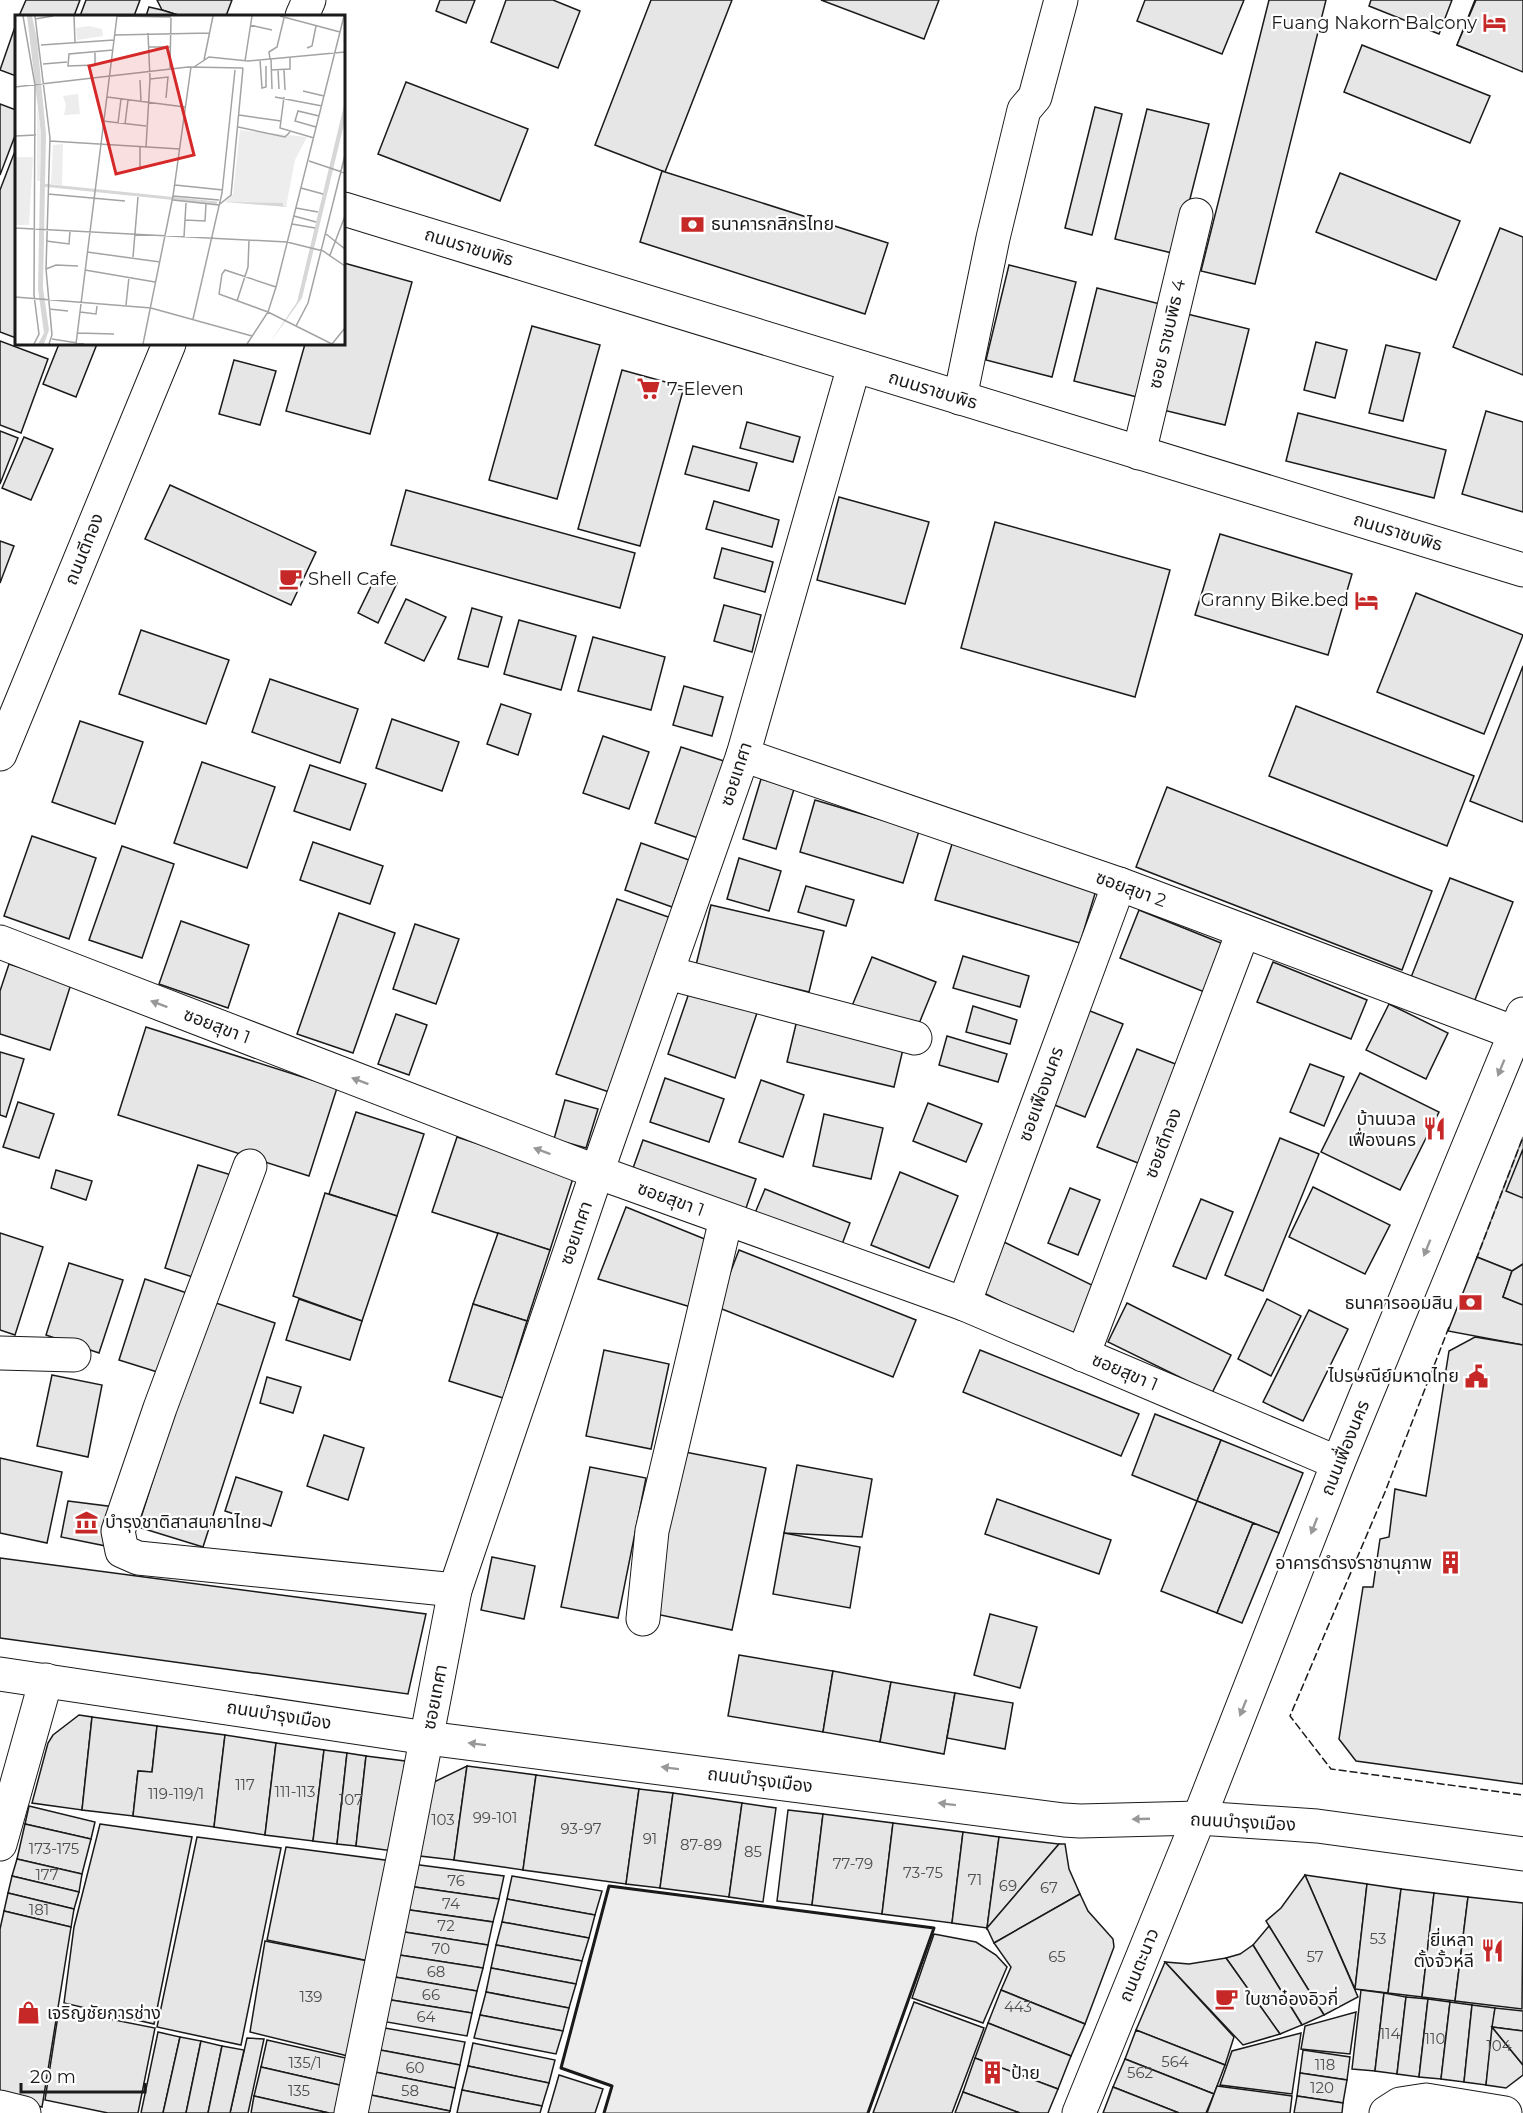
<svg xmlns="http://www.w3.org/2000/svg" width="1523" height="2113" viewBox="0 0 1523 2113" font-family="Montserrat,'Noto Sans Thai',sans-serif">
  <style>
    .built { fill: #ededed; stroke: #6a6a6a; stroke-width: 1.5 }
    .building { fill: #e6e6e6; stroke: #1a1a1a; stroke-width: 1.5 }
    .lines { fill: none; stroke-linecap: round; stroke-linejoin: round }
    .minor-casing { stroke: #1a1a1a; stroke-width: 35 }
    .major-casing { stroke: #1a1a1a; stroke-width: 35 }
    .minor { stroke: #fff; stroke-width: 33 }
    .major { stroke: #fff; stroke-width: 33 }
    .fence { stroke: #1a1a1a; stroke-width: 1.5; stroke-dasharray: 8 3; stroke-linecap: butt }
    .wall { stroke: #1a1a1a; stroke-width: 3 }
    .oneway { fill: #989898 }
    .labels { text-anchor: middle; stroke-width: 4.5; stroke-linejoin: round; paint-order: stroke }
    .number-label { font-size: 15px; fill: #4d4d4d }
    .poi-label { font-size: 18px; fill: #1a1a1a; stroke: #fff; text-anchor: end }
    .street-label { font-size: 18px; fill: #1a1a1a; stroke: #fff }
    .inset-river { fill: none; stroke: #d7d7d7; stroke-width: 3 }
    .inset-road { fill: none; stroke: #a3a3a3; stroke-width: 1.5 }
    .view { fill: #d62828; fill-opacity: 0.15; stroke: #d62828; stroke-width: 3 }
    .inset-edge { fill: none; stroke: #1a1a1a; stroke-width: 3 }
  </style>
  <rect width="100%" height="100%" fill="#fff"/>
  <g class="built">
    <polygon points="1523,1137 1523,1264 1512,1271 1477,1257"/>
    <polygon points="609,1886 934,1928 868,2113 604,2113 612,2086 561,2068"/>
  </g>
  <g class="building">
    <polygon points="26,0 80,0 74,16 19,16"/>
    <polygon points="86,0 140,0 134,16 80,16"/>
    <polygon points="157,0 232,0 226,16 181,16 162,10"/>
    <polygon points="440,0 475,0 466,23 436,11"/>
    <polygon points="506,0 553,0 580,11 558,68 491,42"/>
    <polygon points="651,0 732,0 665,172 595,145"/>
    <polygon points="821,0 939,0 924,39"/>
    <polygon points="1145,0 1244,0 1222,54 1137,21"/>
    <polygon points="1269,0 1326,0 1255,284 1201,271"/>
    <polygon points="1371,0 1452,0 1439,34 1369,6"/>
    <polygon points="1475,0 1523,0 1523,71 1457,45"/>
    <polygon points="1476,0 1523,0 1523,72 1457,45"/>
    <polygon points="149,7 162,10 181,16 146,16"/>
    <polygon points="16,24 16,76 0,70"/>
    <polygon points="1362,45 1490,96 1470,143 1344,92"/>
    <polygon points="406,82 528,129 500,201 378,154"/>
    <polygon points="0,104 16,110 16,133 0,175"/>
    <polygon points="1095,107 1122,114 1092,235 1065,228"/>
    <polygon points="1147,109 1209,124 1176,254 1115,239"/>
    <polygon points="15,151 16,152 16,338 0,332 0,190"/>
    <polygon points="662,171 888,243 865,314 640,242"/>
    <polygon points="1340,173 1460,221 1436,280 1316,232"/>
    <polygon points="1500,228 1523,237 1523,375 1453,347"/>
    <polygon points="344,263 412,282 370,434 286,411 305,344 344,344"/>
    <polygon points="1009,265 1076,282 1052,377 986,360"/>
    <polygon points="1097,288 1164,305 1141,398 1074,381"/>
    <polygon points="1183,313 1249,329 1225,425 1159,409"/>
    <polygon points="532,326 600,345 557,499 489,480"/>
    <polygon points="0,341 48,359 21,433 0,425"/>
    <polygon points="1316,342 1347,350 1335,398 1304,390"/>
    <polygon points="59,344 97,344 76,397 43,384"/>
    <polygon points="1386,345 1420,353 1403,421 1369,413"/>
    <polygon points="234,360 276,371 260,425 219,414"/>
    <polygon points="622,370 684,387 640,546 578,529"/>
    <polygon points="1486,411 1523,422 1523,512 1462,494"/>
    <polygon points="1298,413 1446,450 1434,498 1286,461"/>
    <polygon points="747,422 800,437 793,462 740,448"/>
    <polygon points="0,431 18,438 0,484"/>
    <polygon points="24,437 53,449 31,500 2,488"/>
    <polygon points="693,446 757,463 749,491 685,474"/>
    <polygon points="170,485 316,552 291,605 145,539"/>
    <polygon points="406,490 635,553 620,608 391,545"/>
    <polygon points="839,497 929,522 905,604 817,580"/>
    <polygon points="714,501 779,520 772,547 706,529"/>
    <polygon points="995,522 1170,570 1135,697 961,648"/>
    <polygon points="1220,534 1352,574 1328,655 1195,615"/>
    <polygon points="0,541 14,546 0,583"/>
    <polygon points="722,548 773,562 765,592 714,578"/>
    <polygon points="377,574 397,583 378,623 358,613"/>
    <polygon points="1416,593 1523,635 1484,734 1377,692"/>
    <polygon points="406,599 446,617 424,661 385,643"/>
    <polygon points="724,605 761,615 752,652 714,641"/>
    <polygon points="472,608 502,617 488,667 458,659"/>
    <polygon points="519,620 576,636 561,690 504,674"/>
    <polygon points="141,630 229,660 206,724 119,694"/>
    <polygon points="593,637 665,657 651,710 578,691"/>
    <polygon points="1523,666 1523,822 1470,801"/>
    <polygon points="270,679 358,709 340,763 252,732"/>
    <polygon points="684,686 723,697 712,736 673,725"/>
    <polygon points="501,704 531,714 518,755 487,744"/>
    <polygon points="1296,706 1474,776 1447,846 1269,776"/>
    <polygon points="392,719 459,742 442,791 376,768"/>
    <polygon points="80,721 143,742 115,824 52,802"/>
    <polygon points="603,736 649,752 629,809 583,793"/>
    <polygon points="681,747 727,762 701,839 655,823"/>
    <polygon points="202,762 275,787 247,868 174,843"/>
    <polygon points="310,765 366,784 350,830 294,811"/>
    <polygon points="761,779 794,789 776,849 743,839"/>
    <polygon points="1167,787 1432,891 1402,970 1136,867"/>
    <polygon points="815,800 919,831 903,883 800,852"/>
    <polygon points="32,836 96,858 69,939 4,916"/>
    <polygon points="313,842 383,866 370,904 300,880"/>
    <polygon points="641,843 689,860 672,907 625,890"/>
    <polygon points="952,844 1097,887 1080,943 935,900"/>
    <polygon points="122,846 174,864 142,958 89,940"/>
    <polygon points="739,858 781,871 769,911 727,899"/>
    <polygon points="1450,878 1513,902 1471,1010 1408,985"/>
    <polygon points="806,886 854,900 846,926 798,912"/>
    <polygon points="617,899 674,919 615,1094 556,1074"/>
    <polygon points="711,905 824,931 809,992 696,965"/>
    <polygon points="1139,910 1226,945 1207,993 1120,958"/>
    <polygon points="339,913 395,933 353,1053 297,1034"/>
    <polygon points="181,921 249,945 228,1008 159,984"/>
    <polygon points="415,924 459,939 436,1004 393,989"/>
    <polygon points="963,956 1029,976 1020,1007 953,988"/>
    <polygon points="872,957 936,982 916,1031 852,1006"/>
    <polygon points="1273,962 1367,1000 1351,1039 1257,1002"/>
    <polygon points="9,964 71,984 50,1050 0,1034 0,991"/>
    <polygon points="690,990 757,1013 735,1078 668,1054"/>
    <polygon points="1389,1004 1448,1033 1426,1079 1366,1050"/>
    <polygon points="973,1006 1017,1020 1010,1044 966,1032"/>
    <polygon points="1085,1009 1123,1024 1085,1117 1047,1102"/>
    <polygon points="396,1014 427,1025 409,1075 378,1064"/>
    <polygon points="797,1020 904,1045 894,1087 787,1062"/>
    <polygon points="146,1027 337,1088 309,1176 118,1115"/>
    <polygon points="947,1036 1007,1054 998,1082 939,1065"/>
    <polygon points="1137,1049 1178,1065 1138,1163 1097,1147"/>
    <polygon points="0,1052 24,1059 6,1117 0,1115"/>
    <polygon points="1310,1064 1344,1077 1324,1126 1290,1112"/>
    <polygon points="1360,1073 1439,1112 1400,1190 1321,1152"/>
    <polygon points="665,1078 724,1099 709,1142 650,1122"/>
    <polygon points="761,1080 804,1095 783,1157 739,1142"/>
    <polygon points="565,1100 598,1109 586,1148 554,1139"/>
    <polygon points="18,1102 54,1114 39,1158 3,1147"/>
    <polygon points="928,1103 982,1124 966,1162 913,1141"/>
    <polygon points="356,1112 424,1134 397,1216 329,1194"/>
    <polygon points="824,1114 883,1128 871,1179 813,1166"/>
    <polygon points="457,1137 574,1175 550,1250 432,1212"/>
    <polygon points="1280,1138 1319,1154 1263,1291 1225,1275"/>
    <polygon points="643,1140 756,1179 745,1211 632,1171"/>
    <polygon points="1523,1149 1523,1198 1506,1191"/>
    <polygon points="198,1165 238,1177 205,1281 165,1268"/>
    <polygon points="56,1170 92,1181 86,1200 51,1188"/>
    <polygon points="900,1172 958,1196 929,1268 871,1245"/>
    <polygon points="1313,1187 1390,1225 1365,1274 1289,1237"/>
    <polygon points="1070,1188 1100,1200 1078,1255 1048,1243"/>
    <polygon points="765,1189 850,1223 841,1247 755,1213"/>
    <polygon points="325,1193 397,1216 362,1321 293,1296"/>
    <polygon points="1201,1199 1233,1212 1206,1279 1173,1266"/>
    <polygon points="626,1207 712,1242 694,1308 598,1279"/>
    <polygon points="0,1233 43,1247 15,1335 0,1330"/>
    <polygon points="498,1233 550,1250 527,1321 473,1304"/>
    <polygon points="1000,1240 1102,1290 1078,1340 976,1289"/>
    <polygon points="739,1250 916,1320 893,1377 717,1307"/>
    <polygon points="1477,1257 1512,1271 1503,1297 1523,1305 1523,1345 1448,1331"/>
    <polygon points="69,1263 123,1280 99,1353 46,1335"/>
    <polygon points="1523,1264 1523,1305 1503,1297 1512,1271"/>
    <polygon points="145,1279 193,1295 167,1375 119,1360"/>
    <polygon points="299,1299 362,1321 350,1360 286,1340"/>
    <polygon points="1267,1299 1301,1316 1271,1376 1238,1359"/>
    <polygon points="210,1301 275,1323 203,1547 138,1527"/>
    <polygon points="1127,1303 1231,1355 1212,1393 1108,1342"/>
    <polygon points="473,1304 527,1321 503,1398 449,1381"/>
    <polygon points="1309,1310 1348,1329 1303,1421 1263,1402"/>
    <polygon points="1475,1337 1523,1345 1523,1784 1356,1761 1339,1739 1363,1587 1373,1587 1380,1539 1389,1537 1395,1489 1426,1496 1449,1351"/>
    <polygon points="604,1350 669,1364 651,1449 586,1436"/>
    <polygon points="980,1350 1139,1414 1121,1456 963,1392"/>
    <polygon points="52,1375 102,1385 88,1457 37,1446"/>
    <polygon points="267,1377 301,1387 293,1413 260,1403"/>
    <polygon points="1155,1414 1221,1440 1197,1501 1132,1475"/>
    <polygon points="324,1435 364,1448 348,1500 307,1486"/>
    <polygon points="1221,1440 1303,1473 1279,1533 1197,1501"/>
    <polygon points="685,1452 766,1468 732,1630 651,1613"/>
    <polygon points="0,1458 62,1472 47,1543 0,1533"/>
    <polygon points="797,1465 872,1479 862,1537 784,1533"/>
    <polygon points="590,1467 646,1478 618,1618 561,1607"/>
    <polygon points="236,1477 282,1492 271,1526 225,1511"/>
    <polygon points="997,1499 1111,1540 1099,1574 985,1534"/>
    <polygon points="68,1501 115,1507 106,1546 61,1537"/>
    <polygon points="1197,1501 1253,1523 1217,1613 1161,1591"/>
    <polygon points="1253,1523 1279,1533 1242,1623 1217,1613"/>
    <polygon points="784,1533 860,1547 850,1608 773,1594"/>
    <polygon points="492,1557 535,1566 524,1619 481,1610"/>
    <polygon points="0,1558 426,1614 408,1694 0,1638"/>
    <polygon points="990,1614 1037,1627 1020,1688 974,1675"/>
    <polygon points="739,1655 833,1671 823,1732 728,1716"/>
    <polygon points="833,1671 891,1682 880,1742 823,1732"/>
    <polygon points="891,1682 955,1693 944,1754 880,1742"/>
    <polygon points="955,1693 1013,1703 1005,1749 947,1738"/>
    <polygon points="79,1715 92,1717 82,1810 32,1803 48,1743 53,1735"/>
    <polygon points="92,1717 157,1726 152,1772 138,1771 133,1816 82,1810"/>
    <polygon points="157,1726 225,1735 214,1827 133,1816 138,1771 152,1772"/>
    <polygon points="225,1735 276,1743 265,1835 214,1827"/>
    <polygon points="276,1743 324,1750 313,1841 265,1835"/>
    <polygon points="324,1750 347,1753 337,1844 313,1841"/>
    <polygon points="347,1753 366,1756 356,1846 337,1844"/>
    <polygon points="366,1756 405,1761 393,1851 356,1846"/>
    <polygon points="467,1766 454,1860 420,1856 430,1784"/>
    <polygon points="467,1766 536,1775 523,1870 454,1860"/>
    <polygon points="536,1775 639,1789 626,1884 523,1870"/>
    <polygon points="639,1789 673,1793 660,1888 626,1884"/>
    <polygon points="673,1793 742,1803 729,1897 660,1888"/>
    <polygon points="742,1803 776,1808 763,1902 729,1897"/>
    <polygon points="29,1806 95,1822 91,1839 25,1824"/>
    <polygon points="788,1810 823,1814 812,1905 777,1901"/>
    <polygon points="823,1814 893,1823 882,1914 812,1905"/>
    <polygon points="893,1823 963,1832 952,1923 882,1914"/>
    <polygon points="25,1824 91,1839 82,1874 17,1859"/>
    <polygon points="100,1824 192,1837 154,2024 64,2003 74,1927"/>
    <polygon points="963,1832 999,1837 987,1928 952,1923"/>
    <polygon points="197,1837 281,1848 241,2045 157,2027"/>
    <polygon points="999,1837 1059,1844 987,1928"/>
    <polygon points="1059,1844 1065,1844 1069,1869 1080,1894 994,1943 987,1928"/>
    <polygon points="286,1847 392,1861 369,1961 267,1940"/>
    <polygon points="17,1859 82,1874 79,1892 12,1876"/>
    <polygon points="412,1864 504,1876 499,1899 408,1886"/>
    <polygon points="1305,1875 1367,1884 1355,1989"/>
    <polygon points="1305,1875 1358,1997 1324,2015 1266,1921 1281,1908"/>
    <polygon points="12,1876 79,1892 74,1909 8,1893"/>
    <polygon points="512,1876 602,1891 595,1915 507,1899"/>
    <polygon points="1367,1884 1401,1889 1388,1993 1355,1989"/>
    <polygon points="408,1886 499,1899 493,1922 403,1909"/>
    <polygon points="1401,1889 1434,1893 1422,1997 1388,1993"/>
    <polygon points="8,1893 74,1909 71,1927 4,1911"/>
    <polygon points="1434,1893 1468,1897 1455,2001 1422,1997"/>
    <polygon points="1080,1894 1088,1911 1113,1939 1114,1947 1085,2024 1001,1990 1011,1967 994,1943"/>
    <polygon points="1468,1897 1523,1903 1522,2009 1455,2001"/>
    <polygon points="507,1899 595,1915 589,1938 502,1922"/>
    <polygon points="403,1909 493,1922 488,1945 398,1931"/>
    <polygon points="4,1911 71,1927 42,2107 0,2097 0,1929"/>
    <polygon points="502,1922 589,1938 582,1961 496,1945"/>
    <polygon points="1269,1926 1324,2015 1302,2025 1253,1945"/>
    <polygon points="398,1931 488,1945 483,1968 393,1954"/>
    <polygon points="934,1934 976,1942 996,1955 1007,1967 983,2023 912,1998"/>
    <polygon points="265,1941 373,1962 352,2057 250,2032"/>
    <polygon points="496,1945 582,1961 576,1984 491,1968"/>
    <polygon points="1253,1945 1302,2025 1280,2034 1226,1958 1240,1954"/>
    <polygon points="393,1954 483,1968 477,1991 389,1976"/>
    <polygon points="1226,1958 1280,2034 1243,2045 1165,1962 1189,1964"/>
    <polygon points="1165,1962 1234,2037 1225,2065 1136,2030"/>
    <polygon points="491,1968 576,1984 569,2008 486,1992"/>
    <polygon points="389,1976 477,1991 472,2013 385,1999"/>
    <polygon points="1001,1990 1085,2024 1071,2056 988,2023"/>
    <polygon points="1361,1990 1384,1993 1375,2071 1352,2069"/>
    <polygon points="486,1992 569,2008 563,2031 480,2015"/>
    <polygon points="1384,1993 1406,1997 1397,2074 1375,2071"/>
    <polygon points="1406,1997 1428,1999 1419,2077 1397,2074"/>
    <polygon points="385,1999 472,2013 467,2036 381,2021"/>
    <polygon points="1428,1999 1450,2002 1441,2079 1419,2077"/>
    <polygon points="914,2002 984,2028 952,2113 873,2113"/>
    <polygon points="1450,2002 1472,2005 1464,2082 1441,2079"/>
    <polygon points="1472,2005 1495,2008 1486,2085 1464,2082"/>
    <polygon points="1495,2008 1523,2011 1523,2031 1492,2027"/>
    <polygon points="59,2009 155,2028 138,2113 108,2113 45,2100"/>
    <polygon points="1356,2012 1350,2054 1301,2049 1305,2026"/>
    <polygon points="480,2015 563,2031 556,2054 474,2038"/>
    <polygon points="988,2023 1071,2056 1058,2089 975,2058"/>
    <polygon points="379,2027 465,2042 460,2065 375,2049"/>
    <polygon points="1492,2027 1523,2065 1523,2075 1506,2088 1486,2085"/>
    <polygon points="1492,2027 1523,2031 1523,2065"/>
    <polygon points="1136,2030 1225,2065 1214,2094 1125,2059"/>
    <polygon points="158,2032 180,2037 163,2113 141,2113"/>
    <polygon points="1301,2033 1292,2094 1220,2085 1232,2051"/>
    <polygon points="180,2037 201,2041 186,2113 163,2113"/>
    <polygon points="247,2038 264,2039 248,2113 230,2113"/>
    <polygon points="267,2040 350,2059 344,2086 261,2067"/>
    <polygon points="201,2041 222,2046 208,2113 186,2113"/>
    <polygon points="473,2043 555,2060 549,2083 468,2066"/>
    <polygon points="222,2046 244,2050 230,2113 208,2113"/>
    <polygon points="375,2049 460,2065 455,2088 370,2071"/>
    <polygon points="1303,2050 1350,2057 1347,2080 1300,2073"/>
    <polygon points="975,2058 1058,2089 1048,2113 1020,2113 963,2092"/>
    <polygon points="1125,2059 1214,2094 1206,2113 1179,2113 1113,2087"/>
    <polygon points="468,2066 549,2083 542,2106 462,2090"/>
    <polygon points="261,2067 344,2086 337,2113 329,2113 254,2096"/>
    <polygon points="370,2071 455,2088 450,2111 366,2094"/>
    <polygon points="1300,2073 1347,2080 1343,2103 1297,2096"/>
    <polygon points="559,2075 603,2089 595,2113 548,2113"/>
    <polygon points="1217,2086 1292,2096 1290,2113 1207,2113"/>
    <polygon points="1113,2087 1179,2113 1103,2113"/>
    <polygon points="462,2090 542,2106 540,2113 457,2113"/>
    <polygon points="963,2092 1020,2113 955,2113"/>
    <polygon points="366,2094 450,2111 449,2113 362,2113"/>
    <polygon points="254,2096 329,2113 251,2113"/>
    <polygon points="1297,2096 1343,2103 1342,2113 1294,2113"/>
  </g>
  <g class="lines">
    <defs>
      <g id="minor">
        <polyline points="344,209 1523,570"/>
        <polyline points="960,398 993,238 1024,110 1035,97 1061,0"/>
        <polyline points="1139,453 1196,215"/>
        <polyline points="743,755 1119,884 1515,1033"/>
        <polyline points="0,942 597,1172 964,1304 1338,1463"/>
        <polyline points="668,973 915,1038"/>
        <polyline points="250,1166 160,1408 118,1531 122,1551 138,1558 455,1590"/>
        <polyline points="964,1304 1119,884"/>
        <polyline points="0,1353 74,1355"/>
        <polyline points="1083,1355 1243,932"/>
        <polyline points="643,1619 652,1531 726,1219"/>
        <polyline points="0,1844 46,1680"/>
        <polyline points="0,2107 24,2113"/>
        <polyline points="351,2113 404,1854 455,1590 597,1172 743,755 854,366"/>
        <polyline points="1079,2113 1199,1818 1338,1463 1523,1014"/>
        <polyline points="1386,2113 1400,2104 1426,2100 1505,2113"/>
      </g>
      <g id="major">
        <polyline points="302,16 309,0"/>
        <polyline points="0,754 169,344"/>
        <polyline points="0,1674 427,1738 1064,1820 1080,1821 1199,1818 1317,1826 1523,1854"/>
      </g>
    </defs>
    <use href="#minor" class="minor-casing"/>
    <use href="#major" class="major-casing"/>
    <use href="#minor" class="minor"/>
    <use href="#major" class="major"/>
    <g class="fence">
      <polyline points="1476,1260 1523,1137"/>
      <polyline points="1449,1327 1385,1492 1290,1716 1331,1769 1523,1795"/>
    </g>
    <polyline class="wall" points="604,2113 612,2086 561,2068 609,1886 934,1928 868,2113"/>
  </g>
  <defs><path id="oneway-solid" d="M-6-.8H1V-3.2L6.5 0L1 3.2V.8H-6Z" transform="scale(1.5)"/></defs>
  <g class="oneway">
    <use href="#oneway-solid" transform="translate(159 1004) rotate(-159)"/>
    <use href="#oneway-solid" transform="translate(1501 1068) rotate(112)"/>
    <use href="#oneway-solid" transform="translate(360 1081) rotate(-159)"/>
    <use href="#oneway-solid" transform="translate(542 1151) rotate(-159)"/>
    <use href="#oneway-solid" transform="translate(1427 1248) rotate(112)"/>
    <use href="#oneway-solid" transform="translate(1314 1526) rotate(111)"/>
    <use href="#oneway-solid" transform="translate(1243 1708) rotate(112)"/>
    <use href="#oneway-solid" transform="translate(477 1744) rotate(-173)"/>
    <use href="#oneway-solid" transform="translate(670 1768) rotate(-173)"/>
    <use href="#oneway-solid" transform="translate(947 1804) rotate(-173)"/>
    <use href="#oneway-solid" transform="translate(1141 1819) rotate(178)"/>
  </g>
  <defs>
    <symbol id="hotel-bare" viewBox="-9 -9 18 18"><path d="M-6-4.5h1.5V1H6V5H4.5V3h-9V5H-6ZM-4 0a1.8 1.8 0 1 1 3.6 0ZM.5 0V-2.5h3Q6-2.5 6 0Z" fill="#c62828" stroke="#fff" stroke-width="2.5" paint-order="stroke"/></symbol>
    <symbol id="bank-bare" viewBox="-9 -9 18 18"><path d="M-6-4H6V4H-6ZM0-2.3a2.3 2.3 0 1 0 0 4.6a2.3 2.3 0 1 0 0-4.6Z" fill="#c62828" stroke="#fff" stroke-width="2.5" paint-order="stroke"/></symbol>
    <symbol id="supermarket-bare" viewBox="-9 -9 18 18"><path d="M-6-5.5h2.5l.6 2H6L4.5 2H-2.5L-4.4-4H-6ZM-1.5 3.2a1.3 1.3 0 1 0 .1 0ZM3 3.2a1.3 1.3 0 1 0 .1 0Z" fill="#c62828" stroke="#fff" stroke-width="2.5" paint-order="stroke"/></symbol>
    <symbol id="cafe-bare" viewBox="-9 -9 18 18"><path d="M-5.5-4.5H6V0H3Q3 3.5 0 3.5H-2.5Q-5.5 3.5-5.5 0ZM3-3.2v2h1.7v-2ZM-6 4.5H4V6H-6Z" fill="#c62828" stroke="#fff" stroke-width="2.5" paint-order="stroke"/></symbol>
    <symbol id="restaurant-bare" viewBox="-9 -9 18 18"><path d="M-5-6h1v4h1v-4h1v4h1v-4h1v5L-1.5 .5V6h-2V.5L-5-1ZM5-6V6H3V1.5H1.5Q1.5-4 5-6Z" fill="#c62828" stroke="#fff" stroke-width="2.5" paint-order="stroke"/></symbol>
    <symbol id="civic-bare" viewBox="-9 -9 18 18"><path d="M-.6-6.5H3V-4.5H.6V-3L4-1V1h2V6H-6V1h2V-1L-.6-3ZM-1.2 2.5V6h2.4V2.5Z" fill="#c62828" stroke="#fff" stroke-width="2.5" paint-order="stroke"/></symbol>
    <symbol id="museum-bare" viewBox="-9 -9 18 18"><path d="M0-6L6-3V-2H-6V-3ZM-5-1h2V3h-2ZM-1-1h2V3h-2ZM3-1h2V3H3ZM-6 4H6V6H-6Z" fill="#c62828" stroke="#fff" stroke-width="2.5" paint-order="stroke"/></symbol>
    <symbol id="building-bare" viewBox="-9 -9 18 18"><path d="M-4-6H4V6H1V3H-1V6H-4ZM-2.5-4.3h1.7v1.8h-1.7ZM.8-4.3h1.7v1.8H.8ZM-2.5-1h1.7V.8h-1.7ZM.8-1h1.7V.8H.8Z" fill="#c62828" stroke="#fff" stroke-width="2.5" paint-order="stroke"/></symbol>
    <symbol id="shop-bare" viewBox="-9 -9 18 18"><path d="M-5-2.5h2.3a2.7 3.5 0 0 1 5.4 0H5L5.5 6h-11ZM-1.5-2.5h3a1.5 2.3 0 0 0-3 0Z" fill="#c62828" stroke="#fff" stroke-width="2.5" paint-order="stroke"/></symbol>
  </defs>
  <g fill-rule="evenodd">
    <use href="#hotel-bare" x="1478" y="6" width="33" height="33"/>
    <use href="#bank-bare" x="676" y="208" width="33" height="33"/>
    <use href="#supermarket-bare" x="632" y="372" width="33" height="33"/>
    <use href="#cafe-bare" x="274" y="562" width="33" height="33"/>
    <use href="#hotel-bare" x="1350" y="584" width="33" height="33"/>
    <use href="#restaurant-bare" x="1418" y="1112" width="33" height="33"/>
    <use href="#bank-bare" x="1454" y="1286" width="33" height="33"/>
    <use href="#civic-bare" x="1460" y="1360" width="33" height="33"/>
    <use href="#museum-bare" x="70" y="1506" width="33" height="33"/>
    <use href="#building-bare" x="1434" y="1546" width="33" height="33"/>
    <use href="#restaurant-bare" x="1476" y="1934" width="33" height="33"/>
    <use href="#cafe-bare" x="1210" y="1982" width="33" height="33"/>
    <use href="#shop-bare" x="12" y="1996" width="33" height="33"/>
    <use href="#building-bare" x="976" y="2056" width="33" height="33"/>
  </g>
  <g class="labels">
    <g class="number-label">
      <text x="245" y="1790">117</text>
      <text x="295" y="1797">111-113</text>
      <text x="176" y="1799">119-119/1</text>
      <text x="351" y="1805">107</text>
      <text x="495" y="1823">99-101</text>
      <text x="443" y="1825">103</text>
      <text x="581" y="1834">93-97</text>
      <text x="650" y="1844">91</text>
      <text x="701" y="1850">87-89</text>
      <text x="54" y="1854">173-175</text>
      <text x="753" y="1857">85</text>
      <text x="853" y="1869">77-79</text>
      <text x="923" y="1878">73-75</text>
      <text x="47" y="1880">177</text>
      <text x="975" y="1885">71</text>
      <text x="456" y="1886">76</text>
      <text x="1008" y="1891">69</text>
      <text x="1049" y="1893">67</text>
      <text x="451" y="1909">74</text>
      <text x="39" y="1915">181</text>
      <text x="446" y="1931">72</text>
      <text x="1378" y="1944">53</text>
      <text x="441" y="1954">70</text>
      <text x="1057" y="1962">65</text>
      <text x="1315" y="1962">57</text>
      <text x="436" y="1977">68</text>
      <text x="431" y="2000">66</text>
      <text x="311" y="2002">139</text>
      <text x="1018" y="2012">443</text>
      <text x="426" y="2022">64</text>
      <text x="1390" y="2039">114</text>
      <text x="1435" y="2044">110</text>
      <text x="1499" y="2051">104</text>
      <text x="1175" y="2067">564</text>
      <text x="305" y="2068">135/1</text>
      <text x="1325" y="2070">118</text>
      <text x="415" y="2073">60</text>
      <text x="1140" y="2078">562</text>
      <text x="1322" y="2093">120</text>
      <text x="299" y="2096">135</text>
      <text x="410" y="2096">58</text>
    </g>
    <g class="poi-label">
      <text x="1477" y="29">Fuang Nakorn Balcony</text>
      <text x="711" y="230" text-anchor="start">ธนาคารกสิกรไทย</text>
      <text x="667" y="395" text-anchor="start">7-Eleven</text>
      <text x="308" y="585" text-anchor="start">Shell Cafe</text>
      <text x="1349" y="606">Granny Bike.bed</text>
      <text x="1416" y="1125">บ้านนวล<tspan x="1416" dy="21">เฟื่องนคร</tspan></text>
      <text x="1453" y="1309">ธนาคารออมสิน</text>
      <text x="1459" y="1382">ไปรษณีย์มหาดไทย</text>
      <text x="105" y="1528" text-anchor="start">บำรุงชาติสาสนายาไทย</text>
      <text x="1432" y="1569">อาคารดำรงราชานุภาพ</text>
      <text x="1474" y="1946">ยี่เหลา<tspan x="1474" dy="21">ตั้งจั้วหลี</tspan></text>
      <text x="1245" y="2005" text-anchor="start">ใบชาอ๋องอิวกี่</text>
      <text x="47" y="2019" text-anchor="start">เจริญชัยการช่าง</text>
      <text x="1011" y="2079" text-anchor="start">ป้าย</text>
    </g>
    <g class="street-label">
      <text transform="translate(469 247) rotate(17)" y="6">ถนนราชบพิธ</text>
      <text transform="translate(1167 334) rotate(-77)" y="6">ซอย ราชบพิธ 4</text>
      <text transform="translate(933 390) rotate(17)" y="6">ถนนราชบพิธ</text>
      <text transform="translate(1398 532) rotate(17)" y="6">ถนนราชบพิธ</text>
      <text transform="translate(84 549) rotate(-68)" y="6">ถนนตีทอง</text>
      <text transform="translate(736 774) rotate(-72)" y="6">ซอยเทศา</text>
      <text transform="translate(1131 889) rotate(20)" y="6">ซอยสุขา 2</text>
      <text transform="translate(217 1026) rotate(21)" y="6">ซอยสุขา 1</text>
      <text transform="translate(1041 1094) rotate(-70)" y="6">ซอยเฟืองนคร</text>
      <text transform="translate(1163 1143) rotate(-69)" y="6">ซอยตีทอง</text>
      <text transform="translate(671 1199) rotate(20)" y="6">ซอยสุขา 1</text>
      <text transform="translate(576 1233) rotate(-71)" y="6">ซอยเทศา</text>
      <text transform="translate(1125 1372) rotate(23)" y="6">ซอยสุขา 1</text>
      <text transform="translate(1345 1448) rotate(-68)" y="6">ถนนเฟื่องนคร</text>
      <text transform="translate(435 1697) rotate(-79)" y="6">ซอยเทศา</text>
      <text transform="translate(279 1715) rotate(9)" y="6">ถนนบำรุงเมือง</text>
      <text transform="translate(760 1780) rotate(7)" y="6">ถนนบำรุงเมือง</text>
      <text transform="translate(1243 1822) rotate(3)" y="6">ถนนบำรุงเมือง</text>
      <text transform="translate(1139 1965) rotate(-68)" y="6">ถนนตะนาว</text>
    </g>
  </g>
  <g transform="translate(15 15)">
    <rect width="330" height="330" fill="#fff"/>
    <path d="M74 11 87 14 88 21 62 25 61 13ZM63 79 65 99 49 100 51 90 48 81ZM22 92 26 119 25 166H22ZM225 115 292 122 280 145 271 192 210 187 218 179ZM48 129 47 170 36 169 38 130ZM0 142H18L14 210H0Z" fill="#ededed"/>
    <path d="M12 1H17L22 24 31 119 28 273 34 315 29 329H23L29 318 23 274 26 119ZM330 86V105L287 283 254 329 282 287ZM210 187 268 188V192H275Z" fill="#d7d7d7"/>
    <path class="inset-river" d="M27 170 202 188"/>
    <path class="inset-road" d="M8 1 20 70 19 280 24 319 19 329M20 1 35 123 31 254 37 320 34 329M59 1 60 27M102 1 156 2M265 1 325 17M20 4 38 1M235 10 257 15M100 20 194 18M26 30 99 25M134 32H156M292 33 297 31 301 11M80 37V50L53 51 54 39 98 35M255 44 254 37 262 32 269 3M256 44 257 74M189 45 198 1M245 45 247 73 251 72V51M230 46 237 1M28 49 52 47M179 52 194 42 233 46 330 37M155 53 156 3M256 55 275 54V42M263 55 264 74M269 55 270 75M135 64 153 62 151 83M125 65 126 87M0 72 173 52 228 53M288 76 309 81M92 82 170 92M260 82 307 91M269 82 265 113 299 123M224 100 266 106M88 106 131 111M103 108 106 84M110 109 113 85M223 112 270 122 275 117M301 112 280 106 283 96 304 101M0 121 21 120M35 126 165 134M131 132 135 64 133 18M294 146 330 158M125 155V132M160 170 208 175M286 173 308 179M33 179 110 186M158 181 204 185M158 185 204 190M205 189 216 180 228 53M281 193 303 197M279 201 301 207M170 205 190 206 191 189M277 209 300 213M0 213 272 227 308 236 330 251M311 219 330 234M169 222 171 188M31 226 54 229 55 216M72 237 145 247M315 240 330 201M118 242 123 182M31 254 41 250 63 251M70 255 140 267M0 282 136 293 237 321M222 286 233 252 234 225M111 290 114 262M34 294 53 296M65 297 81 299 82 291M253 297 204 279 207 259 210 255 261 272M253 297 317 329M178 304 207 178 220 55M281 311 293 288 330 140M62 318 99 319M37 324 69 329M61 329 102 1M128 329 158 181 176 52M232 329 253 297 261 272 329 1M317 329 330 313"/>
    <path class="view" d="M152 32 179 140 101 159 74 51Z"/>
    <rect width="330" height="330" class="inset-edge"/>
  </g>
  <path d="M21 2083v9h124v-9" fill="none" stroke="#1a1a1a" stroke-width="3"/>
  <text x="30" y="2083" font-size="18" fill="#1a1a1a" stroke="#ffffff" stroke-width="4.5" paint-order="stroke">20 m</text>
</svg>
